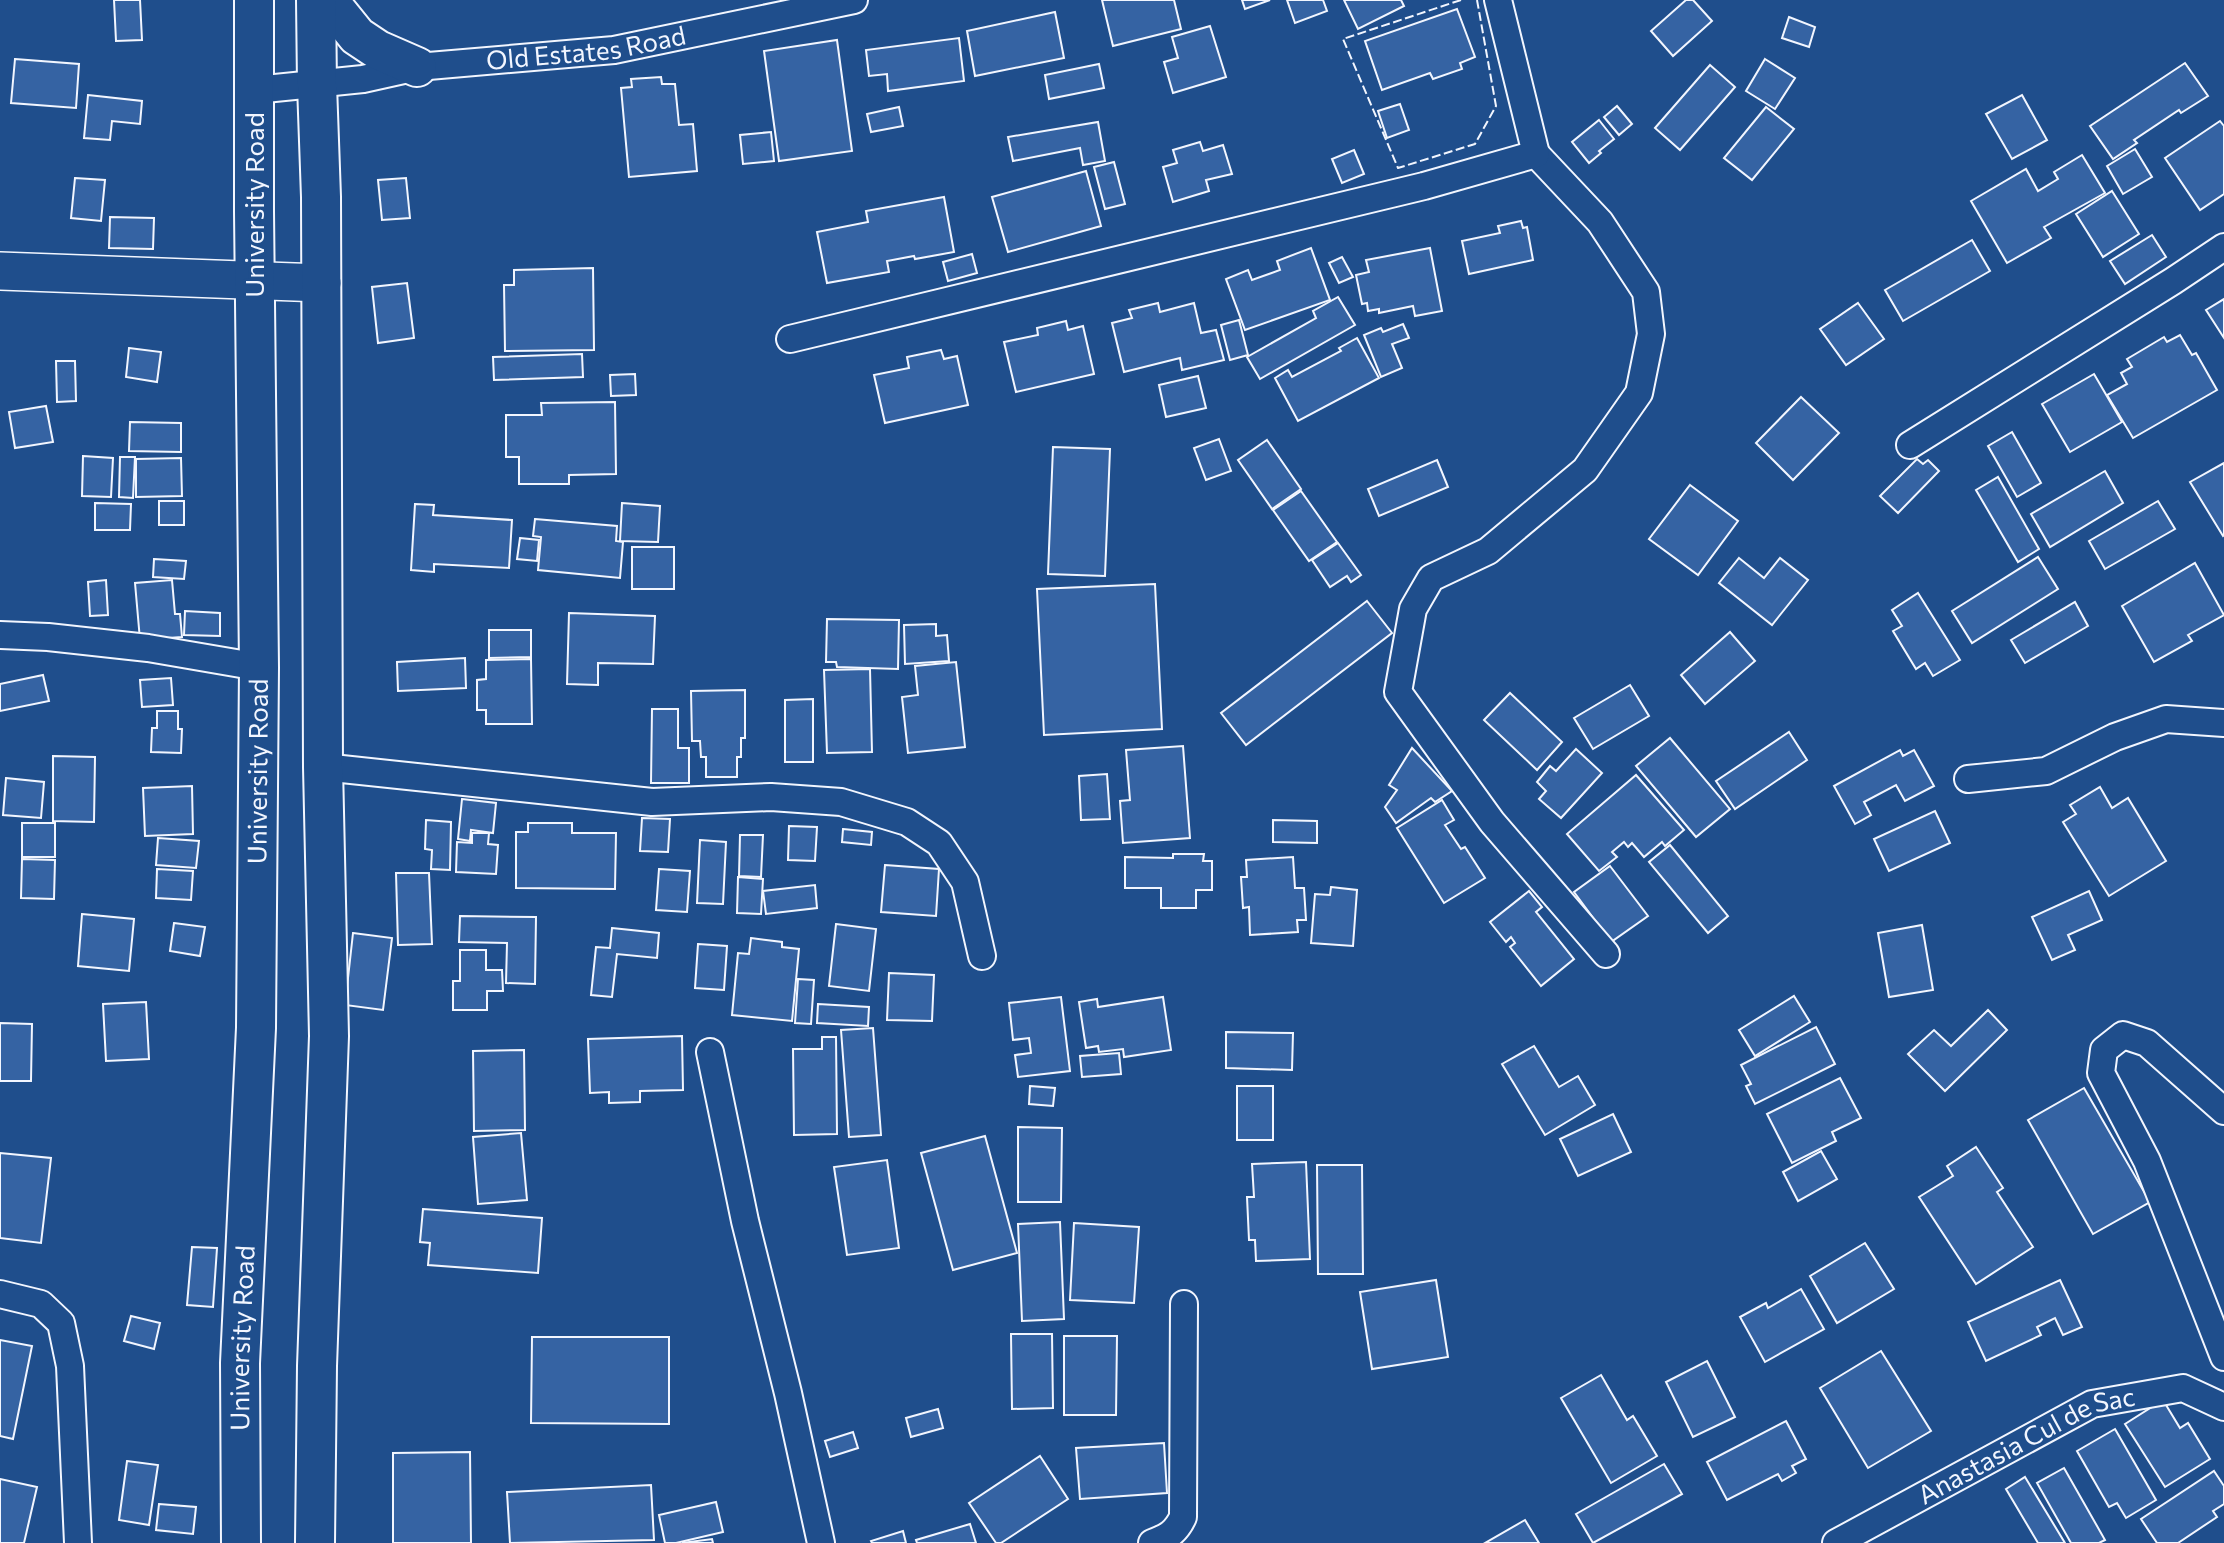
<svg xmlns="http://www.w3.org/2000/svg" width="2224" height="1543" viewBox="0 0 2224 1543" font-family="Commissioner,sans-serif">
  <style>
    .building { fill: #3563a3; stroke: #f2f6ff; stroke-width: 2 }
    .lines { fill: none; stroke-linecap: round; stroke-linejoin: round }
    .street-casing { stroke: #f2f6ff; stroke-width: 30 }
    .secondary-casing { stroke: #f2f6ff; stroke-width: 40 }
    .highway-casing { stroke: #f2f6ff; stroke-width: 42 }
    .street { stroke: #1f4e8c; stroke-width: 26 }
    .secondary { stroke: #1f4e8c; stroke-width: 37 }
    .highway { stroke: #1f4e8c; stroke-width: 38 }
    .fence { stroke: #f2f6ff; stroke-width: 2; stroke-dasharray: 9 3.5; stroke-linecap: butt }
    .labels { text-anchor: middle; stroke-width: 5; stroke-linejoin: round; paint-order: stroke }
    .street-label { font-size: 26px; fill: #f2f6ff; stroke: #1f4e8c }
  </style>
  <rect width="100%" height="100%" fill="#1f4e8c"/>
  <g class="building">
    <polygon points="114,0 140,0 142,40 116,41"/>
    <polygon points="1102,0 1174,0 1181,29 1113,46"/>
    <polygon points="1242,0 1270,0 1245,9"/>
    <polygon points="1287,0 1323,0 1327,11 1295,23"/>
    <polygon points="1344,0 1401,0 1404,6 1358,29"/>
    <polygon points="1686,0 1693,0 1712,21 1673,56 1651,31"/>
    <polygon points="1457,9 1475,57 1460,63 1462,69 1433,79 1430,73 1382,90 1365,41"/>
    <polygon points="1055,12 1064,58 975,76 967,31"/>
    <polygon points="1789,17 1815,27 1809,47 1782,38"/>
    <polygon points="1210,26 1226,77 1173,93 1164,62 1178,58 1172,37"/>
    <polygon points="959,38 964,81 888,91 887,74 869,76 866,50"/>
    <polygon points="837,40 852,151 779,161 764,51"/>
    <polygon points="15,59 79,64 76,108 11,103"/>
    <polygon points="1765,59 1795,78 1775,109 1746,91"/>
    <polygon points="2185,63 2208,96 2181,113 2179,110 2134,140 2137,143 2113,159 2090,126"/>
    <polygon points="1099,64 1104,88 1049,99 1045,75"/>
    <polygon points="1710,65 1735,87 1680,150 1655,128"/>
    <polygon points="661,77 662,84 675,84 679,125 693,124 697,171 629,177 621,88 632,87 631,79"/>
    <polygon points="88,95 142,101 140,124 112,121 110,140 84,138"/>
    <polygon points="2022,95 2047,140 2012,159 1986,114"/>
    <polygon points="1400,104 1409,130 1387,138 1378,111"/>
    <polygon points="1617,106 1632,124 1619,135 1604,117"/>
    <polygon points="899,107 903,126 871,132 867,114"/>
    <polygon points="1766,107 1794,129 1752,180 1724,158"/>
    <polygon points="1599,120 1614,139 1599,151 1601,153 1589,163 1572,142"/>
    <polygon points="2220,121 2224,126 2224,194 2200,210 2165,158"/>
    <polygon points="1098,122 1105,161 1083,165 1080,148 1013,161 1008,137"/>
    <polygon points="771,132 774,161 743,164 740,135"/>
    <polygon points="1200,142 1203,151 1223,145 1232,174 1206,180 1209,191 1173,202 1163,167 1177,163 1173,150"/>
    <polygon points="2135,149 2152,177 2123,194 2107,166"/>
    <polygon points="1354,150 1364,174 1342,183 1332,159"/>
    <polygon points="2082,155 2105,193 2044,227 2051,238 2007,263 1971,201 2026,169 2038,191 2058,179 2054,172"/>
    <polygon points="1114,162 1125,204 1105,209 1094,167"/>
    <polygon points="1086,171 1101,226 1008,252 992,197"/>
    <polygon points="75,178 105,180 101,221 71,218"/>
    <polygon points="406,178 410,218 382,220 378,180"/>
    <polygon points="2112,191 2139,234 2103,257 2076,214"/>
    <polygon points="944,197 954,252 915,259 914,256 887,261 889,272 827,283 817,232 868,222 866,211"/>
    <polygon points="110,217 154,218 153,249 109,248"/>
    <polygon points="1521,221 1523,228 1527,227 1533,260 1469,274 1462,241 1500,233 1498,226"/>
    <polygon points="2152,235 2166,257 2125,284 2110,261"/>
    <polygon points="1972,240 1990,271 1903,321 1885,290"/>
    <polygon points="1311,248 1330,300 1245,330 1226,279 1248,270 1252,280 1280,270 1277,261"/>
    <polygon points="1430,248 1442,311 1415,316 1413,306 1379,313 1379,309 1368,311 1367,303 1362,304 1356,275 1369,272 1366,260"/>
    <polygon points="972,254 977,273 948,281 943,262"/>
    <polygon points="1342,257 1353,277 1339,283 1329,263"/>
    <polygon points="593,268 594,350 505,351 504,285 514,285 514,270"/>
    <polygon points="407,283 414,338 378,343 372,287"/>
    <polygon points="1338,297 1355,325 1260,379 1247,357 1316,318 1313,311"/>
    <polygon points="2224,299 2224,338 2206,310"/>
    <polygon points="1158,303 1160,312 1194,303 1201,333 1216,330 1224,360 1182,370 1180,358 1124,372 1112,323 1132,318 1129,310"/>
    <polygon points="1858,303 1884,339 1846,365 1820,329"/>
    <polygon points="1239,320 1248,355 1230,360 1221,325"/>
    <polygon points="1066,321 1068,330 1083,326 1094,374 1016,392 1004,342 1038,335 1037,328"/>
    <polygon points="1403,324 1409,338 1392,344 1402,368 1381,377 1364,335 1381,328 1383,332"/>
    <polygon points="2180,335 2192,355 2196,353 2217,390 2133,438 2107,395 2127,384 2121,373 2132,367 2127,359 2164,337 2167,342"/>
    <polygon points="1357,338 1379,378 1298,421 1275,378 1288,370 1292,377 1341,351 1339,348"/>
    <polygon points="129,348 161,352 157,382 126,377"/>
    <polygon points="941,350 944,359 957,356 968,405 885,423 874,375 909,368 907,357"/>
    <polygon points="582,354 583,377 494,380 493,357"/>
    <polygon points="56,361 75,361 76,401 57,402"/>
    <polygon points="635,374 636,395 611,396 610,375"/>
    <polygon points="2094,374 2122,422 2070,452 2042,404"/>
    <polygon points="1198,376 1206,408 1166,417 1159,385"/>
    <polygon points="1801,397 1839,433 1793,480 1756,443"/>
    <polygon points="615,402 616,474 569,475 569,484 519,484 519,457 506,457 506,415 542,415 541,403"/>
    <polygon points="46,406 53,442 15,448 9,412"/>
    <polygon points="130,422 181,423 181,452 129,451"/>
    <polygon points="2012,432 2041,483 2017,497 1988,446"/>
    <polygon points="1219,439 1231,471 1206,480 1194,448"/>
    <polygon points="1267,440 1301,489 1272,509 1238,460"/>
    <polygon points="1053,447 1110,449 1105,576 1048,574"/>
    <polygon points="83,456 113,458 111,497 82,496"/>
    <polygon points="120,457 135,457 133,498 119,497"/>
    <polygon points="181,458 182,496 136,497 136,459"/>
    <polygon points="1917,459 1923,464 1928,460 1939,471 1898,513 1880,496"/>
    <polygon points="1437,460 1448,487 1379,516 1368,489"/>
    <polygon points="2224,463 2224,535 2223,536 2190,482"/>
    <polygon points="2105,471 2123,503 2050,547 2031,514"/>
    <polygon points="1998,477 2039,549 2018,562 1976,490"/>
    <polygon points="1690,485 1738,521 1698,575 1649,539"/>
    <polygon points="1301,491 1337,542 1309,561 1273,510"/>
    <rect x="159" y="501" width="25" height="24"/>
    <polygon points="2158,501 2175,529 2105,569 2089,541"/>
    <polygon points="95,503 131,504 130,530 95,530"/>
    <polygon points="622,503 660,506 658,542 620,541"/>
    <polygon points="415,504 434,505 433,515 512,520 509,568 434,564 434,572 411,570"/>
    <polygon points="535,519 617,526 616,541 623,542 620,578 538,570 541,537 533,536"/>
    <polygon points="520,538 539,540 537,561 517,559"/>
    <polygon points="1338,543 1361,575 1351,582 1347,576 1330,587 1312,560"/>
    <rect x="632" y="547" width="42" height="42"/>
    <polygon points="2038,557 2058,589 1972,643 1952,611"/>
    <polygon points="1739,558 1764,578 1780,558 1808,580 1772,625 1719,583"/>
    <polygon points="154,559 186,561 184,579 153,577"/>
    <polygon points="2195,563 2224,615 2188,635 2192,641 2154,662 2122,606"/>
    <polygon points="106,580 108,615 90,616 88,582"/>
    <polygon points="172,580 175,614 180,614 182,637 140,640 135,583"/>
    <polygon points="1155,584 1162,729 1044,735 1037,589"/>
    <polygon points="1918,593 1960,660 1933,676 1925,663 1916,669 1893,631 1902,626 1892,610"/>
    <polygon points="1367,601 1392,633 1246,745 1221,713"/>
    <polygon points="2075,602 2088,626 2025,663 2011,640"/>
    <polygon points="185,611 220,613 220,636 184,635"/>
    <polygon points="569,613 655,616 653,664 598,663 598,685 567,684"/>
    <polygon points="827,619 899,620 898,669 837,667 836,662 826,662"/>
    <polygon points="936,624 936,636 947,635 949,661 905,664 904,625"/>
    <polygon points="489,630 531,630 531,657 489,658"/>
    <polygon points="1730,632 1755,661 1705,704 1681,675"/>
    <polygon points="465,658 466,688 398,691 397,662"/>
    <polygon points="531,659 532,724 486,724 486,710 477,710 477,680 486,679 486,660"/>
    <polygon points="956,662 965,747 908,753 902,697 918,695 915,666"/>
    <polygon points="870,669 872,752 827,753 824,670"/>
    <polygon points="43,675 49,701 0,711 0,684"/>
    <polygon points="171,678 173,705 142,707 140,680"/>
    <polygon points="1630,685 1649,716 1593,749 1574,718"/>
    <polygon points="745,690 745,738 741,738 741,757 737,757 737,777 706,777 706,757 701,757 700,741 692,741 691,691"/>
    <polygon points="1510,693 1562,742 1537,770 1484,720"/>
    <polygon points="813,699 813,762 785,762 785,700"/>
    <polygon points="652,709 678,709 678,748 689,748 689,783 651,783"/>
    <polygon points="157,711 178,711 178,729 182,729 181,753 151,752 152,728 157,728"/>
    <polygon points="1789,732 1807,760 1735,809 1716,781"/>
    <polygon points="1670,738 1730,809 1696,837 1636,766"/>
    <polygon points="1183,746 1190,838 1123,843 1120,801 1130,800 1126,750"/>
    <polygon points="1412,748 1452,791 1435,802 1431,798 1396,823 1385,807 1397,790 1389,785"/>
    <polygon points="1576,749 1602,773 1561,818 1539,799 1546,791 1537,782 1550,766 1556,771"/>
    <polygon points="1900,750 1903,756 1914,750 1934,786 1905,801 1896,785 1864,802 1871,815 1855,824 1834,786"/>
    <polygon points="53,756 95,757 94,822 53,821"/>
    <polygon points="1107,774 1110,819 1081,820 1079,776"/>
    <polygon points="1636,775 1684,830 1665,846 1662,842 1644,857 1632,843 1628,847 1624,842 1612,852 1617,857 1599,871 1567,834"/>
    <polygon points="6,778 44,782 41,818 3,815"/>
    <polygon points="192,786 193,834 145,836 143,788"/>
    <polygon points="2100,787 2112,808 2128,798 2166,861 2109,896 2063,822 2076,814 2070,805"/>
    <polygon points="462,799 496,803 493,833 471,830 470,841 458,839"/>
    <polygon points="1442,800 1454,820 1445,825 1461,849 1465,847 1485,878 1444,903 1397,828"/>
    <polygon points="1935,811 1950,843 1889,871 1874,839"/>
    <polygon points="642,818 670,819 668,852 640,851"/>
    <polygon points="426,820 451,822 450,870 431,869 432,850 425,849"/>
    <polygon points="1273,820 1317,821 1317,843 1273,842"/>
    <rect x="22" y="823" width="33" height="34"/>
    <polygon points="528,823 572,823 572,833 616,833 615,889 516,888 516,832 528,832"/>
    <polygon points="789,826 817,827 815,861 788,860"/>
    <polygon points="843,829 872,832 871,845 842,842"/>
    <polygon points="472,833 489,833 488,844 498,845 496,874 456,872 457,842 472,843"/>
    <polygon points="740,835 763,835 761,877 739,876"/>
    <polygon points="158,838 199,841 196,868 156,865"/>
    <polygon points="700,840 726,842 723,904 697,903"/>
    <polygon points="1670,845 1728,916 1708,933 1649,862"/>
    <polygon points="1173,854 1204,854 1203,861 1212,861 1212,890 1196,890 1196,908 1161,908 1161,888 1125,888 1125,857 1173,858"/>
    <polygon points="1293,857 1295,888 1304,888 1306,920 1297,920 1298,932 1250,935 1249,907 1243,908 1241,877 1247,877 1246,860"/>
    <polygon points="22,859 55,860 54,899 21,898"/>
    <polygon points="885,865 939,869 936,916 881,912"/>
    <polygon points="1610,866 1648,916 1611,942 1574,892"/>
    <polygon points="157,869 193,871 191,900 156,898"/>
    <polygon points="659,869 690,871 687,912 656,910"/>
    <polygon points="396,873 429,873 432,944 398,945"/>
    <polygon points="738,877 763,879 761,914 737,913"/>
    <polygon points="815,885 817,908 766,914 763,891"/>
    <polygon points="1331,887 1357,890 1353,946 1311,943 1315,894 1330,895"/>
    <polygon points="1529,891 1542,907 1536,912 1574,959 1541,986 1510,947 1515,943 1511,937 1506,942 1490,922"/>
    <polygon points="2089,891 2102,920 2068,935 2075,950 2052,960 2032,917"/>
    <polygon points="82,914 134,919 129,971 78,966"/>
    <polygon points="460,916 536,917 535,984 506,983 507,943 459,942"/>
    <polygon points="174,923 205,927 200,956 170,951"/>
    <polygon points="836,924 876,929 869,991 829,986"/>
    <polygon points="1922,925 1933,990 1889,997 1878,933"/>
    <polygon points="612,928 659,933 657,958 617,954 612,997 591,995 596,947 610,948"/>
    <polygon points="353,933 392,938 383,1010 345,1005"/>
    <polygon points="751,938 782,942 782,947 799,949 792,1021 732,1015 738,953 749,954"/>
    <polygon points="698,944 727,946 724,990 695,988"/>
    <polygon points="460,950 486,950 486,970 502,970 503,991 487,991 487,1010 453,1010 453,981 460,981"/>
    <polygon points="889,973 934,975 932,1021 887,1020"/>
    <polygon points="798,979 814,980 811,1024 795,1023"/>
    <polygon points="1794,996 1810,1022 1755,1056 1739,1030"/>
    <polygon points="1061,997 1070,1071 1018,1077 1015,1055 1031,1053 1029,1038 1013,1040 1009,1003"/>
    <polygon points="1163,997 1171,1050 1124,1057 1123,1049 1099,1052 1098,1046 1086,1048 1079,1002 1097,999 1098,1007"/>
    <polygon points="146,1002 149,1059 106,1061 103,1004"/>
    <polygon points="818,1004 869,1007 868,1026 817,1023"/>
    <polygon points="1988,1010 2007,1030 1945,1091 1908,1054 1934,1030 1951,1046"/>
    <polygon points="0,1023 32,1024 31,1081 0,1081"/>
    <polygon points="1816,1027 1835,1064 1755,1104 1746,1086 1751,1084 1741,1065"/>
    <polygon points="873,1028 881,1135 849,1137 841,1030"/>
    <polygon points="1226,1032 1293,1033 1292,1070 1226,1068"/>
    <polygon points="682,1036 683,1090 640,1091 640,1102 609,1103 609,1092 590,1093 588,1039"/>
    <polygon points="822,1037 836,1037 837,1134 794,1135 793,1049 822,1049"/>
    <polygon points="1534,1046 1559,1087 1578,1076 1595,1105 1545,1135 1502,1064"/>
    <polygon points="524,1050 525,1130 474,1131 473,1051"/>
    <polygon points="1119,1053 1121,1074 1082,1077 1080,1056"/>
    <polygon points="1840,1078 1861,1118 1832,1132 1836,1141 1792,1163 1767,1114"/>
    <polygon points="1030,1086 1055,1088 1053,1106 1029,1104"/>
    <rect x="1237" y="1086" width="36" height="54"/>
    <polygon points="2084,1088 2150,1202 2093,1234 2028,1120"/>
    <polygon points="1613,1114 1631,1152 1578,1176 1560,1139"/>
    <polygon points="1018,1127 1062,1128 1061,1202 1018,1202"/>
    <polygon points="521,1133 527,1200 478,1204 473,1137"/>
    <polygon points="985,1136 1017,1253 953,1270 921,1153"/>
    <polygon points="1976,1147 2003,1188 1997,1192 2033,1247 1976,1284 1919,1197 1953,1176 1947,1166"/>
    <polygon points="1821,1151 1837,1179 1798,1201 1783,1172"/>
    <polygon points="0,1153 51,1158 41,1243 0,1238"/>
    <polygon points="887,1160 899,1248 847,1255 834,1167"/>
    <polygon points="1306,1162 1310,1259 1256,1261 1255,1240 1249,1240 1247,1197 1254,1197 1252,1164"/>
    <polygon points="1317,1165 1362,1165 1363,1274 1318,1274"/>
    <polygon points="423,1209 542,1218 538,1273 428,1265 430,1243 420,1242"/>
    <polygon points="1060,1222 1064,1319 1022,1321 1018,1224"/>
    <polygon points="1074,1223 1139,1227 1134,1303 1070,1300"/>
    <polygon points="1865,1243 1894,1289 1837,1323 1810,1276"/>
    <polygon points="192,1247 217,1248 213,1307 187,1305"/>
    <polygon points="1436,1280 1448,1357 1372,1369 1360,1292"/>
    <polygon points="2060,1280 2082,1327 2063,1335 2055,1318 2037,1327 2041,1335 1986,1361 1968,1322"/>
    <polygon points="1801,1289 1824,1329 1765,1362 1740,1317 1766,1303 1768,1308"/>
    <polygon points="131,1316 160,1323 154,1349 124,1341"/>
    <polygon points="1011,1334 1052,1334 1053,1408 1012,1409"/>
    <polygon points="1064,1336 1117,1336 1116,1415 1064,1415"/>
    <polygon points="532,1337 669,1337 669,1424 531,1423"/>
    <polygon points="0,1340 32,1346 13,1439 0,1436"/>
    <polygon points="1881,1351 1931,1431 1868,1468 1820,1388"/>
    <polygon points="1707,1361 1735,1417 1693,1437 1666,1382"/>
    <polygon points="1601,1375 1627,1420 1633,1416 1657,1456 1611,1483 1561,1398"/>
    <polygon points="2163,1400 2180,1428 2188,1423 2210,1459 2165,1487 2125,1424"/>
    <polygon points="938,1409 943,1428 911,1437 906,1418"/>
    <polygon points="1786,1421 1806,1459 1792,1466 1796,1473 1782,1481 1778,1474 1727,1500 1707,1462"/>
    <polygon points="2115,1429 2156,1500 2126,1518 2117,1503 2109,1507 2077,1451"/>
    <polygon points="853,1432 858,1448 830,1457 825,1441"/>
    <polygon points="1164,1443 1167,1493 1080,1499 1076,1448"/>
    <polygon points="470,1452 471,1543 393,1543 393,1453"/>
    <polygon points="1040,1456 1068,1499 1001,1543 996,1543 969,1503"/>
    <polygon points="127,1461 158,1465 149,1525 119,1520"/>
    <polygon points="1664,1464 1682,1494 1593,1543 1576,1514"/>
    <polygon points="2064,1468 2105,1540 2099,1543 2071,1543 2037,1483"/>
    <polygon points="2214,1471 2224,1486 2224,1504 2213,1511 2217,1517 2178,1543 2157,1543 2141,1519"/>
    <polygon points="2025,1477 2065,1543 2038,1543 2006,1489"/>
    <polygon points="0,1479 37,1487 24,1543 0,1543"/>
    <polygon points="651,1485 654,1540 510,1543 507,1492"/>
    <polygon points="716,1502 723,1532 676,1543 665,1543 659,1515"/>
    <polygon points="159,1504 196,1507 193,1534 156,1530"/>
    <polygon points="1525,1520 1539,1543 1485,1543"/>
    <polygon points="970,1524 976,1543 917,1543 916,1540"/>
    <polygon points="903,1531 906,1543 872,1543 871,1541"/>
    <polygon points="712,1539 713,1543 682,1543"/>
  </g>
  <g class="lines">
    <defs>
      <g id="street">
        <path id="s1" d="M255 90 363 79 417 67 614 50 854 0"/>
        <polyline points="1536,154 1600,222 1646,292 1651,334 1639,393 1585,470 1488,551 1431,578 1413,609 1398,692 1492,822 1606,954"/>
        <polyline points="790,339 1424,186 1536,154 1498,0"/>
        <polyline points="1910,445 2173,281 2224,247"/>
        <polyline points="0,635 48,637 148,648 259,667"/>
        <polyline points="323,767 652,802 771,797 841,802 907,822 939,843 965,882 982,956"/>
        <polyline points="1968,779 2046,771 2115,737 2166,719 2224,723"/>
        <polyline points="710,1052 745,1221 788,1393 821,1543"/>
        <polyline points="2224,1111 2147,1043 2123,1035 2104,1050 2101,1073 2147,1161 2224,1357"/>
        <polyline points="0,1294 41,1304 61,1323 70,1366 78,1543"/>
        <path d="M1152 1543C1168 1537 1176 1532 1183 1517L1184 1304"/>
        <path id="s2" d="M1836 1543 2092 1404 2183 1388 2224 1407"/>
      </g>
      <polyline id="secondary" points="0,271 322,283"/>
      <g id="highway">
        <polyline points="328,0 357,36 378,50 417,67"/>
        <path id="s3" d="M241 1543 240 1363 256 1028 259 667 254 211V0"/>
        <polyline points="315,1543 317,1366 329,1036 323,767 321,197 317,85 316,0"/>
      </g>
    </defs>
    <use href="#street" class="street-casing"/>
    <use href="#secondary" class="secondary-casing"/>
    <use href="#highway" class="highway-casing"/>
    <use href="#street" class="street"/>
    <use href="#secondary" class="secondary"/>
    <use href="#highway" class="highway"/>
    <polyline class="fence" points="1461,0 1343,39 1398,168 1475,144 1496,106 1477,0"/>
  </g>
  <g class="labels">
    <g class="street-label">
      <text dy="9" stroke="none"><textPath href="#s1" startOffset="334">Old Estates Road</textPath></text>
      <text transform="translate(255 205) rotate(-90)" y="9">University Road</text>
      <text dy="9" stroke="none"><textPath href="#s3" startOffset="772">University Road</textPath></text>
      <text dy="9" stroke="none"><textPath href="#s3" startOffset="205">University Road</textPath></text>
      <text dy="9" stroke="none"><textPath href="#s2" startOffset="215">Anastasia Cul de Sac</textPath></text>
    </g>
  </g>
</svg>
